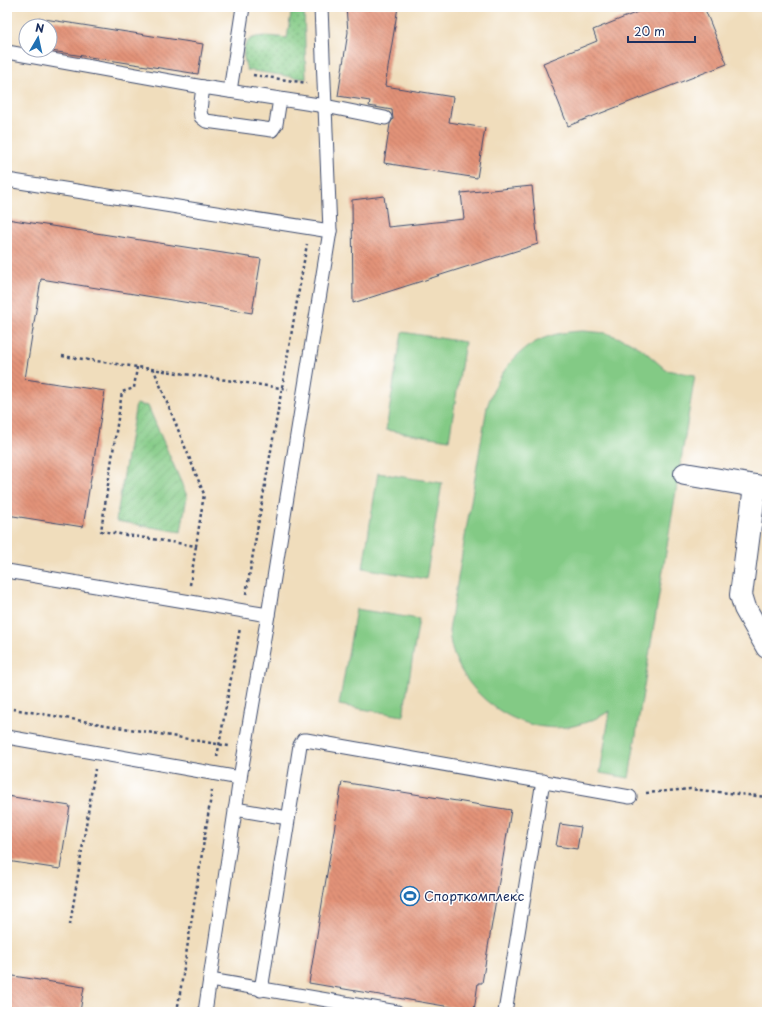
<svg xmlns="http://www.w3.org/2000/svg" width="774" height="1019" viewBox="0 0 774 1019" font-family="'Playpen Sans',sans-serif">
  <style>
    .grass { fill: url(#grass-dots); stroke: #4f7c72 }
    .garden { fill: url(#garden-furrows); stroke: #4f7c72 }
    .pitch { fill: #83ca85; stroke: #4f7c72 }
    .building { fill: url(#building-back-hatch) }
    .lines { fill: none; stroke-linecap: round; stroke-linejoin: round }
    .lane-casing { stroke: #3b496c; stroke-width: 15 }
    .street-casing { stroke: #3b496c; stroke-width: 24 }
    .path { stroke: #3b496c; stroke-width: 2.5; stroke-dasharray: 3 3; stroke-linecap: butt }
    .lane { stroke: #fff; stroke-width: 13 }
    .street { stroke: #fff; stroke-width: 22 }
    .labels { text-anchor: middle; stroke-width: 3; stroke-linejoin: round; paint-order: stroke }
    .poi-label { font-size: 13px; fill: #1b2f5e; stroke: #fff; text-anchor: start }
  </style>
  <defs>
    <pattern id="grass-dots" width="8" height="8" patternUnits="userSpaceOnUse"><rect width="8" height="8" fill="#83ca85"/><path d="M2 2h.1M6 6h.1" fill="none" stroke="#6aa470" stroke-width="1.8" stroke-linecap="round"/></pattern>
    <pattern id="garden-furrows" width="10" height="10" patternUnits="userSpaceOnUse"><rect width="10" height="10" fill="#83ca85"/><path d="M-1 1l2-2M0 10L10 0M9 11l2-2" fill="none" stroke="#6aa470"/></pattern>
    <pattern id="building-back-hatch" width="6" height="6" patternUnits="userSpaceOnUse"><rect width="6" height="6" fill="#e39378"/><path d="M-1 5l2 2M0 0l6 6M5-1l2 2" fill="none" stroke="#b77866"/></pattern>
  </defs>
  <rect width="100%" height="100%" fill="#fff"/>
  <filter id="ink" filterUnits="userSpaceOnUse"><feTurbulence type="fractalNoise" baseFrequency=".025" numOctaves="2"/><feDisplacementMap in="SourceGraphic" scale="8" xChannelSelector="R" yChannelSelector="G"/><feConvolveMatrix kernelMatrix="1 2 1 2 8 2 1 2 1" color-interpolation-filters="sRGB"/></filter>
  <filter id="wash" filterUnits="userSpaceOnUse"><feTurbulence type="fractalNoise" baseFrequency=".012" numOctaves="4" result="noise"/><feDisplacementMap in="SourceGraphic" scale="16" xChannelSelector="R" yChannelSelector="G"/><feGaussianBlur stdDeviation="0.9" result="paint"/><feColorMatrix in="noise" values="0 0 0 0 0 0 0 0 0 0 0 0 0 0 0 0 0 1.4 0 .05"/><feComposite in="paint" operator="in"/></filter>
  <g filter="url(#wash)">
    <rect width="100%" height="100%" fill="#f0ddbc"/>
    <path class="grass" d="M292 7H304L306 79 247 70C234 31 261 35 287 38Z"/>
    <polygon class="garden" points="136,404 148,406 187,496 181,532 116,521"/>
    <g class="pitch">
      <path d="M584 331 606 333 628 341 642 349 666 370 695 375 629 778 600 773 610 711C598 718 587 723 573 726 523 736 471 701 454 655 451 647 450 639 449 631L487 407C499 370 522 340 562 333 569 332 577 331 584 331Z"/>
      <polygon points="402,332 465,342 449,440 386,430"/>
      <polygon points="378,473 442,483 426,579 363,568"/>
      <polygon points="356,609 419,619 403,716 339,705"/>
    </g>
    <g id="blocks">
      <g class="building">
        <polygon points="346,7 398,7 385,86 453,97 449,122 485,128 477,178 384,163 390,124 393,119 392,110 369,106 370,101 338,96 348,32"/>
        <polygon points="650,7 704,7 727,64 568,126 543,63 597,41 593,30"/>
        <polygon points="38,18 203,44 198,74 45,50 50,50 50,26 37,26"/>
        <polygon points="532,186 538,244 353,303 352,200 384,196 388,227 464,219 461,193"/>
        <polygon points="7,219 261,259 252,313 41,279 25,379 105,391 83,527 7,515"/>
        <polygon points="342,782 511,810 482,983 478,983 474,1011 309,983"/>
        <polygon points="7,796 70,806 60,869 7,861"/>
        <polygon points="560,824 581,827 577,849 556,846"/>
        <polygon points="7,975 84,987 80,1012 7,1012"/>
      </g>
    </g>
  </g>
  <g filter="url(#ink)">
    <use href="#blocks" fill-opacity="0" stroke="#3b496c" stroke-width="1"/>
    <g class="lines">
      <defs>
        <g id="lane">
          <polyline points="7,52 203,87"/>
          <polyline points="230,91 243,7"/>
          <polyline points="280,99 276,124 272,130 206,121 201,117 200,110 203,87 325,106 385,118"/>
          <polyline points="7,180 330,231"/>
          <polyline points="7,571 268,615"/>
          <polyline points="7,737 240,778"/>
          <polyline points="235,809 288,818"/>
          <polyline points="210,980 397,1012"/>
          <polyline points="261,990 300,745 303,740 306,740 630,797"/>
          <polyline points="205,1012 240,778 268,615 330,231 321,7"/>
          <polyline points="505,1012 543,781"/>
        </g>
        <g id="street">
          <polyline points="685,474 767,488"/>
          <polyline points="755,486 741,595 745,608 767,647"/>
        </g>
      </defs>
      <use href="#lane" class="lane-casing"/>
      <use href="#street" class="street-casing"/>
      <g class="path">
        <polyline points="253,75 307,83"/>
        <polyline points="62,356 288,389"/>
        <polyline points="137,367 134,388 122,392 101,531 196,546 204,494 154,370"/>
        <polyline points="190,585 196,546"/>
        <polyline points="246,594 307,244"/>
        <polyline points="7,708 229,746"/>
        <polyline points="217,757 240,628"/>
        <polyline points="646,793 690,789 767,797"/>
        <polyline points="70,925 95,769"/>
        <polyline points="177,1012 212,790"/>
      </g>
      <use href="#lane" class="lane"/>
      <use href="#street" class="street"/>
    </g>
  </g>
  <defs>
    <symbol id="stadium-ring" viewBox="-11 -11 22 22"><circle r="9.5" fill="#fff" stroke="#1f6fb2" stroke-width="1.5"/><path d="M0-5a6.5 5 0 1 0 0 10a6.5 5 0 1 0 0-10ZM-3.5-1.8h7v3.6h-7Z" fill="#1f6fb2"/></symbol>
  </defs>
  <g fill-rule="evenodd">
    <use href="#stadium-ring" x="399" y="885" width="22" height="22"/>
  </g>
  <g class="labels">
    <g class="poi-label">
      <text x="424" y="901">Спорткомплекс</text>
    </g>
  </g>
  <rect width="774" height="1019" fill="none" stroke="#fff" stroke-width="24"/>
  <g transform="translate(38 38) rotate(9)"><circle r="19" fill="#ffffff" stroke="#a4acbf"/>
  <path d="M0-3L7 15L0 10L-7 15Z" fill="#1f6fb2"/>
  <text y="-6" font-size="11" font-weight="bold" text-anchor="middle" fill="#1b2f5e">N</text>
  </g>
  <path d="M628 36v6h67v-6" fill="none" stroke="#1b2f5e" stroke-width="2"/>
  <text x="634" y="36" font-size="12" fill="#1b2f5e" stroke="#ffffff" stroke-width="3" paint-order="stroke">20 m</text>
</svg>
